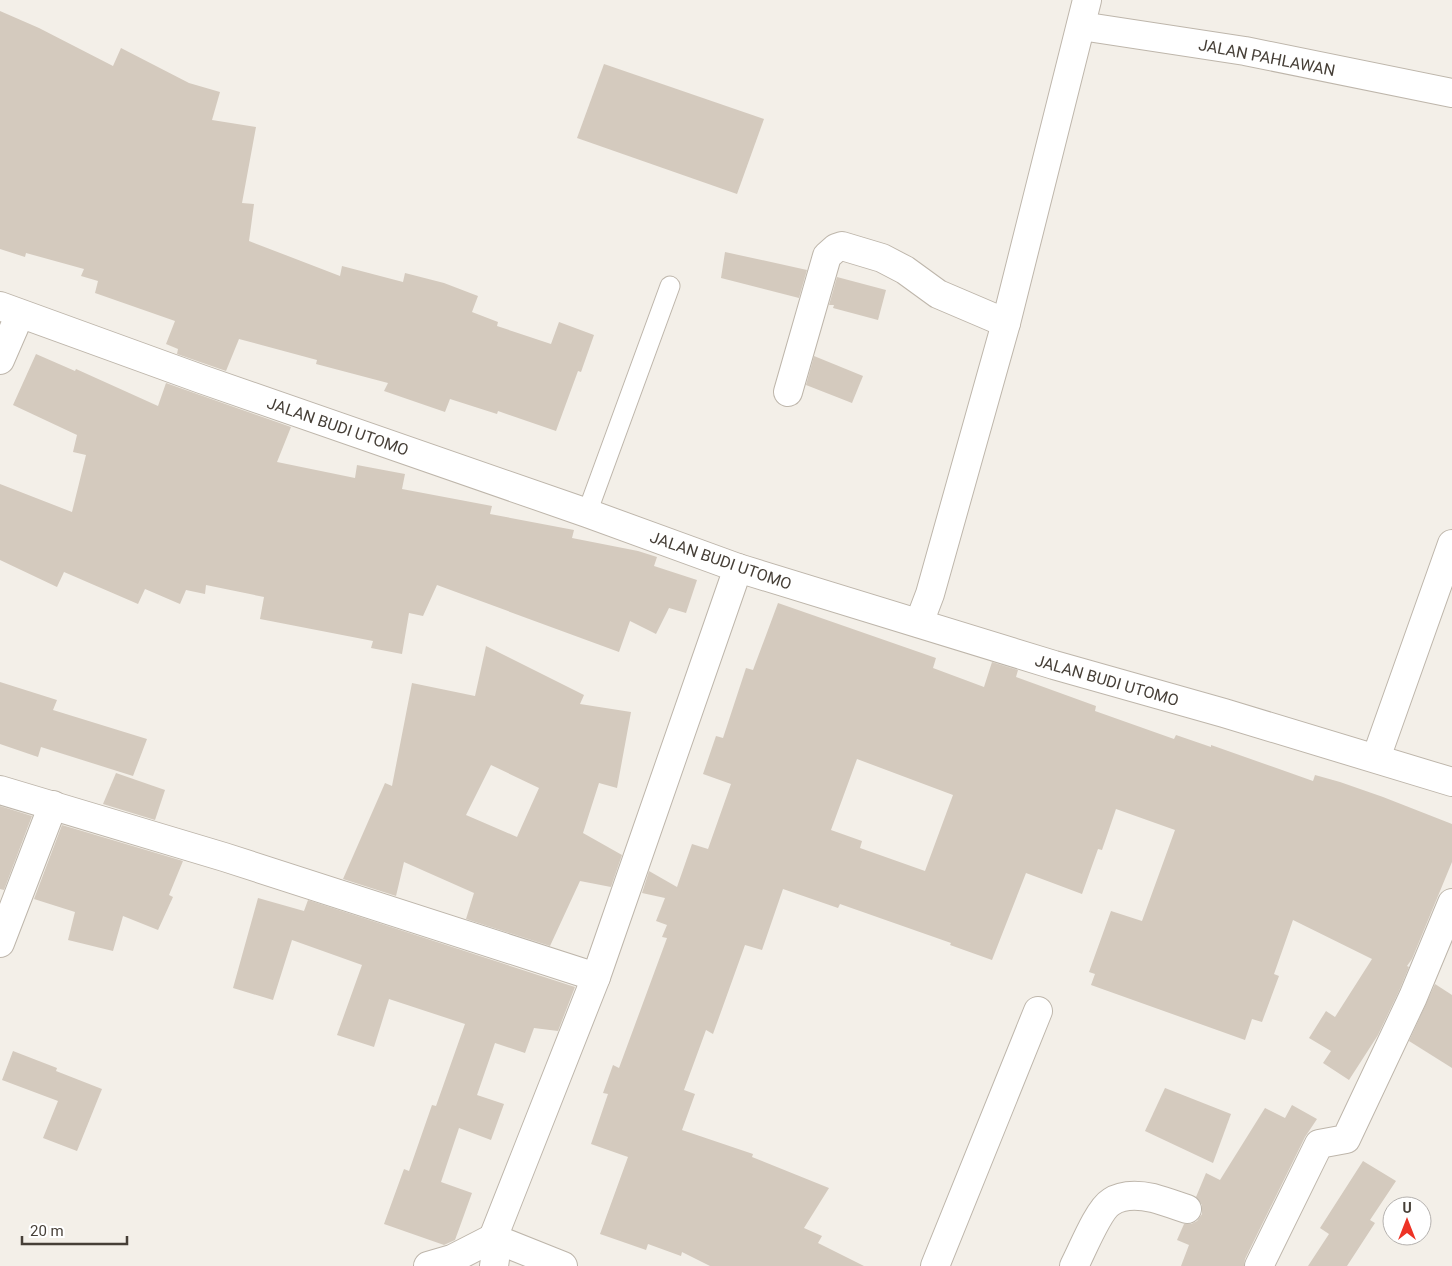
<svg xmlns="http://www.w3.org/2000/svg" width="1452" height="1266" viewBox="0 0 1452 1266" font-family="Roboto,sans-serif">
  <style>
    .building { fill: #d4cabe; fill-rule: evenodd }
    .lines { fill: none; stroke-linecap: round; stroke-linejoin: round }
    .service-casing { stroke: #beb6ab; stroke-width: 21 }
    .minor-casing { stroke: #beb6ab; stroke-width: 30 }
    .tertiary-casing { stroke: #beb6ab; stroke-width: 30 }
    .service { stroke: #fff; stroke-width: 19 }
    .minor { stroke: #fff; stroke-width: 28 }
    .tertiary { stroke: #fff; stroke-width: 28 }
    .labels { text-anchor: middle; stroke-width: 4.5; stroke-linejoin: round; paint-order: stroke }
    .street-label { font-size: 16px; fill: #463f37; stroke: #fff }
  </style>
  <rect width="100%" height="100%" fill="#f3efe8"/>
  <g class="building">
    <polygon points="0,11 39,28 113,66 121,48 189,83 220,92 212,120 256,127 242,203 254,204 249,241 340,276 342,266 403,282 405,273 444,283 478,296 472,312 498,322 497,326 551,344 559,322 594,335 581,372 578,371 556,431 498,411 497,414 450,399 445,412 384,391 388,383 316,364 317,360 239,339 226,371 177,354 178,349 166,344 175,321 95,293 98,281 81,276 84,269 26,253 25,257 0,249"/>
    <polygon points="604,64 764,119 737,194 577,138"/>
    <polygon points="725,252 807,270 799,298 721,278"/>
    <polygon points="837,277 886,290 878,320 833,308 834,305 829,305"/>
    <polygon points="36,354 75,371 76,369 158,406 166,383 291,427 277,462 355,478 357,465 405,474 402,489 492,506 490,514 574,530 572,538 638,551 657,557 654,566 697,580 686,613 669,608 656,634 630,621 619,652 437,585 423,616 409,613 402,654 371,648 373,641 260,619 264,597 206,585 205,594 186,590 180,604 145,589 138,604 64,572 57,587 0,560 0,484 72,512 86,455 73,452 77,435 13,405"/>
    <polygon points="814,356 863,376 852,403 806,385"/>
    <path d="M778 603 936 658 933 668 984 687 992 662 1018 670 1016 677 1096 706 1095 711 1174 739 1176 735 1211 747V745L1313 781 1315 775 1340 782 1383 797 1452 824V862L1412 959 1407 966 1409 967 1399 991 1378 1035 1349 1080 1323 1063 1331 1051 1309 1038 1326 1011 1335 1017 1372 959 1293 920 1274 974 1279 976 1262 1022 1252 1019 1245 1040 1091 985 1095 974 1089 972 1111 911 1142 921 1175 830 1116 809 1102 850 1098 849 1082 894 1026 873 992 960 950 945 951 943 840 904 838 908 783 889 762 950 745 945 713 1034 706 1030 684 1090 695 1094 682 1130 753 1154 752 1157 829 1188 804 1228 822 1236 818 1243 864 1266H710L682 1252 681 1256 648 1244 646 1250 600 1234 628 1157 591 1144 608 1094 603 1093 613 1065 619 1068 667 938 662 937 667 925 656 921 665 898 642 893 649 871 677 887 692 844 708 849 731 784 703 774 716 736 723 738 746 668 753 670ZM857 759 953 795 925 871 860 848 862 841 831 830Z"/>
    <path d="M486 646 584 695 580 704 631 712 617 788 599 783 583 833 622 855 611 887 580 881 550 946 466 919 474 893 404 862 396 896 343 879 385 783 392 786 412 683 475 696ZM491 765 539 788 517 837 466 815Z"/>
    <polygon points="0,682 57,700 53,710 147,739 133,776 41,747 38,757 0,744"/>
    <polygon points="116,773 165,790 155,820 103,804"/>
    <polygon points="0,806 32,816 4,890 0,889"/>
    <polygon points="62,825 183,861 169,895 173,897 158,930 123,916 113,951 68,940 75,912 34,899"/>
    <polygon points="258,898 304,911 308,900 575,987 558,1031 534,1028 525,1053 495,1043 477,1095 504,1104 491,1140 459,1128 441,1182 472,1193 455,1240 444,1245 384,1224 404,1169 409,1171 432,1105 436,1106 465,1024 389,999 374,1047 337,1035 362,965 292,940 273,1000 233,988"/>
    <polygon points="1435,984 1452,995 1452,1068 1409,1041"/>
    <polygon points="13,1051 57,1068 56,1071 102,1089 77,1151 43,1138 58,1101 2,1080"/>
    <polygon points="1165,1088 1231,1114 1213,1163 1145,1131"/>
    <polygon points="1292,1105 1317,1119 1305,1137 1245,1259 1244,1266 1181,1266 1189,1245 1177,1240 1184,1224 1191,1224 1197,1221 1202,1214 1202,1205 1196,1197 1206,1173 1220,1180 1265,1108 1285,1118"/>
    <polygon points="1363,1161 1396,1181 1370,1220 1375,1223 1347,1266 1308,1266 1329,1234 1320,1228"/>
  </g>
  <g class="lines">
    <defs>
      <polyline id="service" points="587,513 670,286"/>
      <g id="minor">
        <polyline points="1081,26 1245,51 1452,93"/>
        <polyline points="0,360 20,314"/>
        <polyline points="788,392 827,256 836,248 842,246 882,258 905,270 938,294 1006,323"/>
        <polyline points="919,623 930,594 1006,323 1087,0"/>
        <polyline points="1376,758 1452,544"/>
        <polyline points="0,790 224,857 596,977"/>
        <polyline points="0,943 53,805"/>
        <polyline points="428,1266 452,1259 493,1238 563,1266"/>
        <polyline points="494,1266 495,1259 493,1238 596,977 738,568"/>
        <polyline points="935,1266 1038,1011"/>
        <path d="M1074 1266C1082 1251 1098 1210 1111 1202 1123 1194 1139 1195 1153 1198 1164 1201 1175 1205 1187 1209"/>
        <polyline points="1259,1266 1319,1144 1346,1139 1413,997 1452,903"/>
      </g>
      <polyline id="tertiary" points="0,306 201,379 587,513 738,568 1054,665 1224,713 1452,782"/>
    </defs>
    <use href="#service" class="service-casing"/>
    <use href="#minor" class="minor-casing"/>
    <use href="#tertiary" class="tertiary-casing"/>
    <use href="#service" class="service"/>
    <use href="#minor" class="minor"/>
    <use href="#tertiary" class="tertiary"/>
  </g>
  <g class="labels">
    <g class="street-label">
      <text transform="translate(1267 57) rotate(11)" y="6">JALAN PAHLAWAN</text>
      <text transform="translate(338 426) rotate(19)" y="6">JALAN BUDI UTOMO</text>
      <text transform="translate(721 560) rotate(19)" y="6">JALAN BUDI UTOMO</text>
      <text transform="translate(1107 680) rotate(16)" y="6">JALAN BUDI UTOMO</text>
    </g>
  </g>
  <g transform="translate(1407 1221)"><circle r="24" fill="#ffffff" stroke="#b5b2af"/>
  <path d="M0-4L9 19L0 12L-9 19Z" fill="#ed3225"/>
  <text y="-8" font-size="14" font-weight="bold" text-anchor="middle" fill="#463f37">U</text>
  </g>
  <path d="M22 1236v8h105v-8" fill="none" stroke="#463f37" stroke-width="2.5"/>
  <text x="30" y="1236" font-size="15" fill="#463f37" stroke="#ffffff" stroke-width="4" paint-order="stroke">20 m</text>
</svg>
